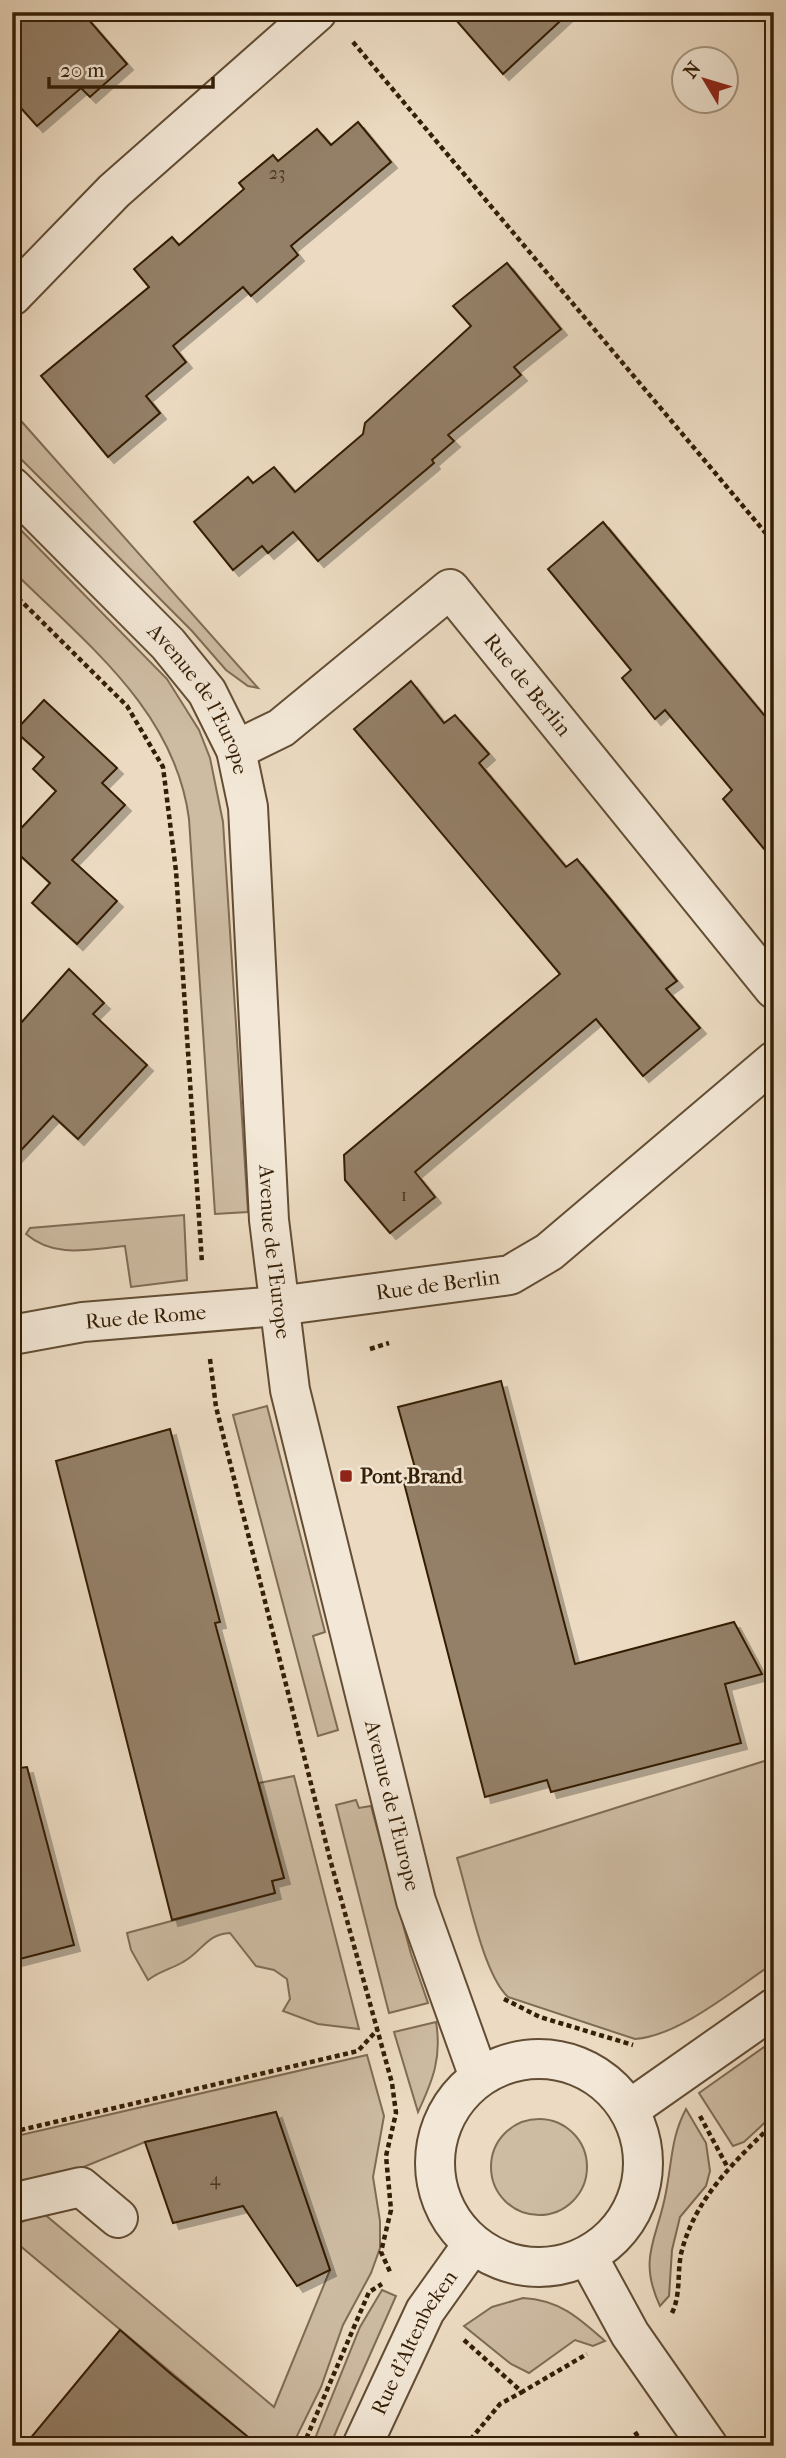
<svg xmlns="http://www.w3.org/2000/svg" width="786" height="2458" viewBox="0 0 786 2458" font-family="'IM FELL French Canon',serif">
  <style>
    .green { fill: #cdbba2; stroke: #806c54; stroke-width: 2 }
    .building { fill: #948067; stroke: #341e05; stroke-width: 2; filter: url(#shadow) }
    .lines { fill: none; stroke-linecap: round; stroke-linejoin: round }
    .minor-casing { stroke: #624d34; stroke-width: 42 }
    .path { stroke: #341e05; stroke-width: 4.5; stroke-dasharray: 5 3.5; stroke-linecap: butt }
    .minor { stroke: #f3e8d7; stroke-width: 38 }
    .poi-dot { fill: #8f2418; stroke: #f3e8d7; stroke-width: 2.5 }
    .labels { text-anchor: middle; stroke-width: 5; stroke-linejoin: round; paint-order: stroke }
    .number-label { font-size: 18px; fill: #4c361e }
    .street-label { font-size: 21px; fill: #341e05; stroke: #f3e8d7 }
    .poi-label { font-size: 21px; font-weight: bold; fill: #341e05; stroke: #f3e8d7; text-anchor: start }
  </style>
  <defs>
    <filter id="shadow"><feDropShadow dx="6" dy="6" stdDeviation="0" flood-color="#0004"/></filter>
  </defs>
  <rect width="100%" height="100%" fill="#ecdbc2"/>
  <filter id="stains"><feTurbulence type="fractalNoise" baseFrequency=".00286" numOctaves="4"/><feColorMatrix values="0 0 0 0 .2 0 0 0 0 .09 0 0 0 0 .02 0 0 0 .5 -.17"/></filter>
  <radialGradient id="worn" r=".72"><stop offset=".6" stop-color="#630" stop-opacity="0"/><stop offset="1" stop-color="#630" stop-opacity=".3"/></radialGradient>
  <g class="green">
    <polygon points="22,422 258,688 248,686 226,670 192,631 12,450 12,432"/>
    <path d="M12 521 167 679 199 730 210 758 223 822 248 1212 215 1214 189 819C175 710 85 643 12 570Z"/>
    <path d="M184 1215 187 1280 131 1287 125 1246C90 1249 55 1259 26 1234L30 1228Z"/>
    <polygon points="267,1406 325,1632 313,1636 338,1730 318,1736 233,1415"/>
    <path d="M774 1758V1963C737 1987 680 2036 635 2039L508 1997C483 1974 468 1893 457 1858Z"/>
    <path d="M294 1776 359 2029 318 2024 283 2011 290 1999 287 1979 274 1970 256 1966 230 1933C206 1934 202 1952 183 1962 171 1969 160 1971 148 1980L131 1950 127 1933 275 1893 272 1881 284 1878 259 1783Z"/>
    <polygon points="356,1800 359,1808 371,1806 411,1954 428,2003 389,2013 336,1805"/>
    <path d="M436 2022C442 2057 433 2080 418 2112L394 2032Z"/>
    <polygon points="774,2040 774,2114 744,2142 733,2146 699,2093"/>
    <polygon points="367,2055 384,2116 373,2177 380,2221 380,2248 371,2273 343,2325 321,2387 292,2446 259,2446 12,2239 12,2226 43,2213 274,2407 330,2270 276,2112 145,2142 12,2196 12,2137"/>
    <path d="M686 2109 706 2143 710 2171 706 2186 680 2217 672 2250 669 2296 660 2306C637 2257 658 2238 666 2192 672 2162 671 2137 686 2109Z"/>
    <circle cx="539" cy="2167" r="48"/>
    <polygon points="382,2290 396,2296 338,2427 330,2446 312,2446 360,2327"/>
    <path d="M523 2298C560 2300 579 2318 605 2341L593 2346 575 2340 529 2373 511 2364 464 2326 492 2307Z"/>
  </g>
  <g class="building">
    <polygon points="12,12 82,12 127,64 90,97 81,88 37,126 12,98"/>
    <polygon points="449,12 570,12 503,74"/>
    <polygon points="358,122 391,162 291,246 298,255 251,296 243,287 173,346 186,362 146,396 160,413 108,457 41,376 149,287 134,269 172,237 179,245 244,189 239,183 273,155 278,161 317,129 331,145"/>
    <polygon points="507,263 561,329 514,367 521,375 448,435 454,441 432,460 434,463 318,561 293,532 268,553 262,546 233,570 194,522 248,477 253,483 274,467 295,492 363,434 365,423 471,326 453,306"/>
    <polygon points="603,522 774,727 774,861 723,799 732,790 665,710 655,719 639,699 622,678 631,670 548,569"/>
    <polygon points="411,681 444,723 455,715 489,754 479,763 566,867 577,859 611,900 677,981 666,989 700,1028 643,1076 596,1019 415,1172 435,1197 390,1233 345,1180 344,1155 560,974 354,729"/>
    <polygon points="44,700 117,768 102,783 125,805 72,860 117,901 77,944 32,903 50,883 12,848 12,838 56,791 33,769 44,757 15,731"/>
    <polygon points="69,969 104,1003 93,1014 147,1065 78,1139 53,1116 12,1160 12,1033"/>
    <polygon points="501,1381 575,1664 734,1622 762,1674 725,1684 741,1743 551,1792 547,1780 485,1797 403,1479 417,1475 398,1407"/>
    <polygon points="170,1429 220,1622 215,1623 284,1878 272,1881 275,1893 172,1920 56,1461"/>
    <polygon points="27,1767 74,1945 12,1961 12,1769"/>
    <polygon points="276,2112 330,2270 297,2286 243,2206 173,2223 145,2142"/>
    <polygon points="120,2330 171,2374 259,2446 24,2446"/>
  </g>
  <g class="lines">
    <defs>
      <g id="minor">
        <polyline points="12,296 114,191 317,12"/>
        <path id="s1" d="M12 487 168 644 207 692 236 750 248 807 269 1220 290 1390 416 1901 479 2077"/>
        <path id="s2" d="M236 750 281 728 450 589 774 989"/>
        <path id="s3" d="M12 1335 83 1322 278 1306 510 1275 549 1252 774 1061"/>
        <circle cx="539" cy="2163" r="104"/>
        <polyline points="630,2109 774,2008"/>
        <polyline points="12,2203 81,2187 118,2218"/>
        <polyline points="588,2257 630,2334 708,2446"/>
        <path id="s4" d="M362 2446 425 2311 472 2245"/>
      </g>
    </defs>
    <use href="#minor" class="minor-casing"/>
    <g class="path">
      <polyline points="353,42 774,543"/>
      <polyline points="12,592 127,706 163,767 176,871 202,1263"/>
      <polyline points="370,1349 389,1343"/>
      <polyline points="210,1359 216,1407 330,1859 392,2083 396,2113 386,2156 391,2210 381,2252 391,2274"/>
      <polyline points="504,1999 540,2017 633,2045"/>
      <polyline points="700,2116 728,2168"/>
      <polyline points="12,2132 358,2051 378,2029"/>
      <path d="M672 2313C681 2294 677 2274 681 2254 694 2199 735 2161 774 2123"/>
      <polyline points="464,2340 522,2392 587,2354"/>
      <polyline points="635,2432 644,2446"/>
      <polyline points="303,2446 369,2292 382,2284"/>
      <polyline points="465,2446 500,2404 522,2392"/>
    </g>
    <use href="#minor" class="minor"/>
  </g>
  <rect class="poi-dot" x="339" y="1469" width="14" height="14" rx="3.5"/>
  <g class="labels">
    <g class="number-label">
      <text x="277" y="179">23</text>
      <text x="404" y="1201">1</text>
      <text x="215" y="2185">4</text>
    </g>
    <g class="street-label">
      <text dy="7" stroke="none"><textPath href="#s2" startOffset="392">Rue de Berlin</textPath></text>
      <text dy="7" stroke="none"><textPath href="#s1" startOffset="285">Avenue de l'Europe</textPath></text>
      <text dy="7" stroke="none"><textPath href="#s1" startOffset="852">Avenue de l'Europe</textPath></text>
      <text dy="7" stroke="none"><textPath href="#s3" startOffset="429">Rue de Berlin</textPath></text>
      <text dy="7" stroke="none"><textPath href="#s3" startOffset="135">Rue de Rome</textPath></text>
      <text dy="7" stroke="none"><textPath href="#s1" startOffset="1419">Avenue de l'Europe</textPath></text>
      <text dy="7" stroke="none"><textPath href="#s4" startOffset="116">Rue d'Altenbeken</textPath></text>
    </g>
    <g class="poi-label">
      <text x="360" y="1483">Pont Brand</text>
    </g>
  </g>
  <rect width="786" height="2458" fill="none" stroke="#ecdbc2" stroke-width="42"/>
  <rect x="14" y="14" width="758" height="2430" fill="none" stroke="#341e05" stroke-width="3.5"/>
  <rect x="21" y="21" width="744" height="2416" fill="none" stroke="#341e05" stroke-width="2"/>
  <g transform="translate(705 80) rotate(308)"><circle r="33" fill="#f3e8d7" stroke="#a79783" stroke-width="2"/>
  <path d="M0-5L12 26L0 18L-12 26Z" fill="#8f2418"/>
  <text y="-10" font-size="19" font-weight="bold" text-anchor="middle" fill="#341e05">N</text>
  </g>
  <path d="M49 77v10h164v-10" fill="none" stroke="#341e05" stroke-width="3.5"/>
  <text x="60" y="77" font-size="21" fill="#341e05" stroke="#f3e8d7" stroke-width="5" paint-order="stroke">20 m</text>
  <rect width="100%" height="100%" filter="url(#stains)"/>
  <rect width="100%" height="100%" fill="url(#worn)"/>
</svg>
